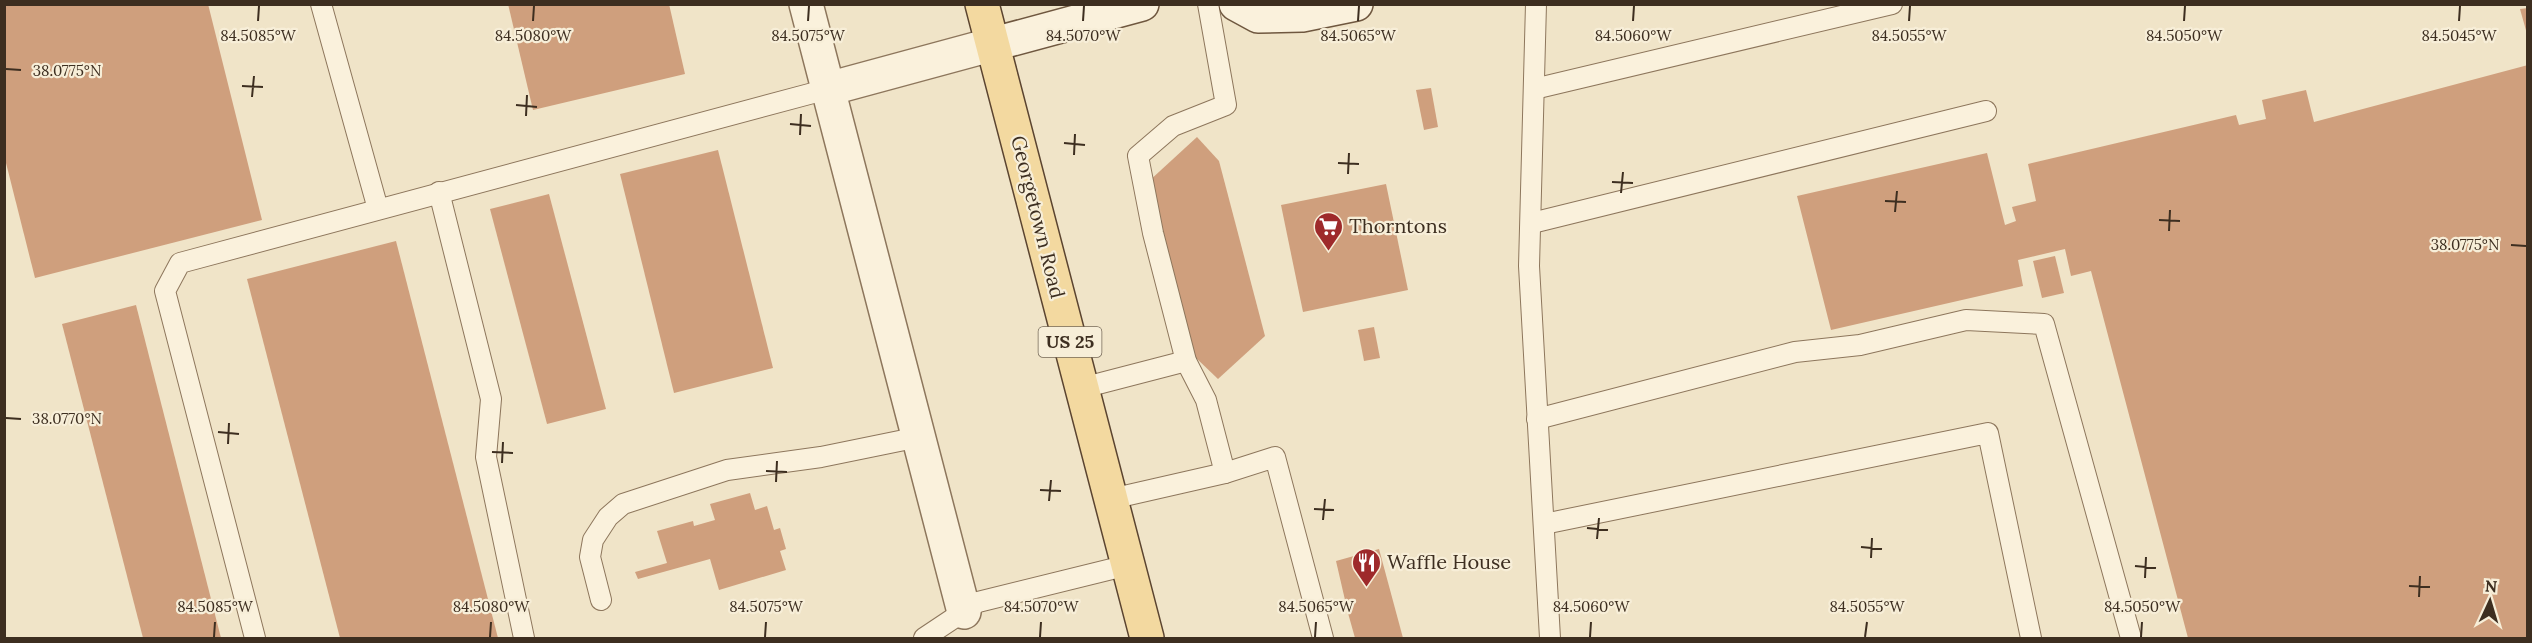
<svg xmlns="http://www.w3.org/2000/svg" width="2532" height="643" viewBox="0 0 2532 643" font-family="Lora,serif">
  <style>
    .building { fill: #cf9f7d }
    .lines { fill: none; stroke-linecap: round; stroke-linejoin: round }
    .lane-casing { stroke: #8d765c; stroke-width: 22 }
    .street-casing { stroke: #8d765c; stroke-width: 36 }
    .secondary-casing { stroke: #6f573f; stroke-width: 36 }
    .primary-casing { stroke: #5b4430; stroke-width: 36 }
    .lane { stroke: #faf1dc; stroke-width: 20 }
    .street { stroke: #faf1dc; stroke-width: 33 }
    .secondary { stroke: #faf1dc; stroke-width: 33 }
    .primary { stroke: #f3d9a0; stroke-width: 33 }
    .ticks { fill: none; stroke: #3d2e20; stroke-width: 2 }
    .labels { text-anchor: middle; stroke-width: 4.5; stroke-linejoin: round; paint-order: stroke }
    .shield { fill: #f7eed8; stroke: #756857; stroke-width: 1.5 }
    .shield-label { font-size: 18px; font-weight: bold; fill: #3d2e20 }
    .street-label { font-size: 20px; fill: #3d2e20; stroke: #f7eed8 }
    .poi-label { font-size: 20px; fill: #3d2e20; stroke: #f7eed8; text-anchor: start }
    .ticks-label { font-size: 15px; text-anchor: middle; fill: #3d2e20; stroke: #f7eed8; stroke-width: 4.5; stroke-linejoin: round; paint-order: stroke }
  </style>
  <rect width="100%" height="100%" fill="#f0e4c8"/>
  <g class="building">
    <polygon points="4,4 208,4 262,220 35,278 4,155"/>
    <polygon points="508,4 669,4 685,74 533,110"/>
    <polygon points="2528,8 2528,33 2527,34 2520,9"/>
    <polygon points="2528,65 2528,638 2188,638 2091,271 2071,276 2065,249 2018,260 2023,286 1831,330 1797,196 1987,153 2005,225 2016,221 2012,207 2036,201 2028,164 2236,115 2239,125 2266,119 2262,100 2306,90 2314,122"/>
    <polygon points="1431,88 1438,127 1424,130 1416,90"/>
    <polygon points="1197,137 1219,161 1265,336 1218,379 1194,356 1148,182"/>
    <polygon points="718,150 773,368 674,393 620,174"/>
    <polygon points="1386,184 1408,290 1303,312 1281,205"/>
    <polygon points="549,194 606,409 547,424 490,209"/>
    <polygon points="396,241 498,638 340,638 247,279"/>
    <polygon points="2055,256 2064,293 2042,298 2033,261"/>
    <polygon points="136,305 221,638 143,638 62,324"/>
    <polygon points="1374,327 1380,358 1364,361 1358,330"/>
    <polygon points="750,493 755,510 767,506 774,530 780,528 786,549 780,551 786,570 719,590 710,559 638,579 635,572 667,563 657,531 693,521 694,526 715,520 710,504"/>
    <polygon points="1379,549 1403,638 1355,638 1348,613 1336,561"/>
  </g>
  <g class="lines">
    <defs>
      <g id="lane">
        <polyline points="321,4 378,209"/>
        <polyline points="1208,4 1226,105 1173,126 1138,156 1153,233 1186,361 1206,400 1225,473 1275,457 1323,638"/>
        <polyline points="1536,4 1529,266 1550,638"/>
        <polyline points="1534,89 1892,4"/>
        <polyline points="439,192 491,399 486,457 524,638"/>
        <polyline points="1532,223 1986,111"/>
        <polyline points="1082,388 1186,361"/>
        <polyline points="1537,419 1795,352 1860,345 1966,320 2044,324 2131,638"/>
        <polyline points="1111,499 1225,473"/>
        <polyline points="1544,524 1988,433 2031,638"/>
        <polyline points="601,600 590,557 593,540 608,517 623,504 727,470 821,457 919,437"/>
        <polyline points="255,638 165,291 180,263 828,89"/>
        <polyline points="924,638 978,602 1128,565"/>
      </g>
      <g id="street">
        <polyline points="806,4 964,612"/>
        <polyline points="828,89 994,44"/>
      </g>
      <g id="secondary">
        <polyline points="1236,4 1258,16 1302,15 1356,4"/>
        <polyline points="994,44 1142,4"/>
      </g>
      <polyline id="primary" points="982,4 1147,638"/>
    </defs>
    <use href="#lane" class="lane-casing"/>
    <use href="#street" class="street-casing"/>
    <use href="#secondary" class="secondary-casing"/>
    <use href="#primary" class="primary-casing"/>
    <use href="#lane" class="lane"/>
    <use href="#street" class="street"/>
    <use href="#secondary" class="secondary"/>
    <use href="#primary" class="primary"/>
  </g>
  <path class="ticks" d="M258 21 259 6M533 21 534 6M808 21 809 6M1083 21 1084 6M1358 21 1359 6M1633 21 1634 6M1909 21 1910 6M2184 21 2185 6M2459 21 2460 6M6 69 21 70M242 86 263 87M252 97 254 76M516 105 537 107M526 116 527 95M790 124 811 126M800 135 801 114M1064 143 1085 145M1074 155 1075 134M1338 163 1359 164M1348 174 1349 153M1612 182 1633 183M1621 193 1623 172M1885 201 1906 202M1895 212 1897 191M2159 220 2180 221M2169 231 2170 210M2511 245 2526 246M6 418 21 419M218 432 239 434M228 444 229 423M492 452 513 453M502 463 503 442M766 471 787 472M776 482 777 461M1040 490 1061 491M1049 501 1051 480M1314 509 1334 510M1323 520 1325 499M1587 528 1608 530M1597 539 1599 518M1861 547 1882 549M1871 558 1872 538M2135 566 2156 568M2145 578 2146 557M2409 586 2430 587M2419 597 2420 576M214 637 215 622M490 637 491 622M765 637 766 622M1040 637 1041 622M1315 637 1316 622M1590 637 1591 622M1865 637 1867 622M2141 637 2142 622"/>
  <defs>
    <symbol id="supermarket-pin" viewBox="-11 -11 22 30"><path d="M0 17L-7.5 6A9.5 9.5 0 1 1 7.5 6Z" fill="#9e2a2b" stroke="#f7eed8"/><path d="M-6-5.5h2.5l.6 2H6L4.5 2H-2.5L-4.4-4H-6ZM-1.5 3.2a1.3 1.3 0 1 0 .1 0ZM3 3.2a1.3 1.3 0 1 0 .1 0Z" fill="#fff"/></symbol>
    <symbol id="restaurant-pin" viewBox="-11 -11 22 30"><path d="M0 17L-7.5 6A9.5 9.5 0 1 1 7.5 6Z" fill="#9e2a2b" stroke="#f7eed8"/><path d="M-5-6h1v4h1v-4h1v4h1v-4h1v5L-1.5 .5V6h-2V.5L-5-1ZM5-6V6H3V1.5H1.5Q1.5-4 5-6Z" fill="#fff"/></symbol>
  </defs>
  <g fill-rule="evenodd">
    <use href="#supermarket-pin" x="1312" y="210" width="33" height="45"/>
    <use href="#restaurant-pin" x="1350" y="546" width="33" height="45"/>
  </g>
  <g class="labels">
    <rect class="shield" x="1038.5" y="327" width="63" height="30" rx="4.5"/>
    <g class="shield-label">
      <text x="1070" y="348">US 25</text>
    </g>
    <g class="street-label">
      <text transform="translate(1038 217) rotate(76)" y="7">Georgetown Road</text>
    </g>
    <g class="poi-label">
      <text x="1349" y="233">Thorntons</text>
      <text x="1387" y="569">Waffle House</text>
    </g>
  </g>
  <g class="ticks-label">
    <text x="258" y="41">84.5085°W</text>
    <text x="533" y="41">84.5080°W</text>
    <text x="808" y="41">84.5075°W</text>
    <text x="1083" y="41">84.5070°W</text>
    <text x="1358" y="41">84.5065°W</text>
    <text x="1633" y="41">84.5060°W</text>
    <text x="1909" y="41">84.5055°W</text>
    <text x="2184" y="41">84.5050°W</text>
    <text x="2459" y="41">84.5045°W</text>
    <text x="67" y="76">38.0775°N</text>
    <text x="2465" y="250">38.0775°N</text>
    <text x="67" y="424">38.0770°N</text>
    <text x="215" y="612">84.5085°W</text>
    <text x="491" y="612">84.5080°W</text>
    <text x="766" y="612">84.5075°W</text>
    <text x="1041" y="612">84.5070°W</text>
    <text x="1316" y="612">84.5065°W</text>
    <text x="1591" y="612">84.5060°W</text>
    <text x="1867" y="612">84.5055°W</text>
    <text x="2142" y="612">84.5050°W</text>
  </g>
  <rect width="2532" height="643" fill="none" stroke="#3d2e20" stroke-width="12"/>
  <g transform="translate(2490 601) rotate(4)" stroke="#f7eed8" stroke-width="4.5" paint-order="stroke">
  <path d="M0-4.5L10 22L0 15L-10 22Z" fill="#3d2e20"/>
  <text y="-9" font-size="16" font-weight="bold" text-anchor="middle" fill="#3d2e20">N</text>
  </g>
</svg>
